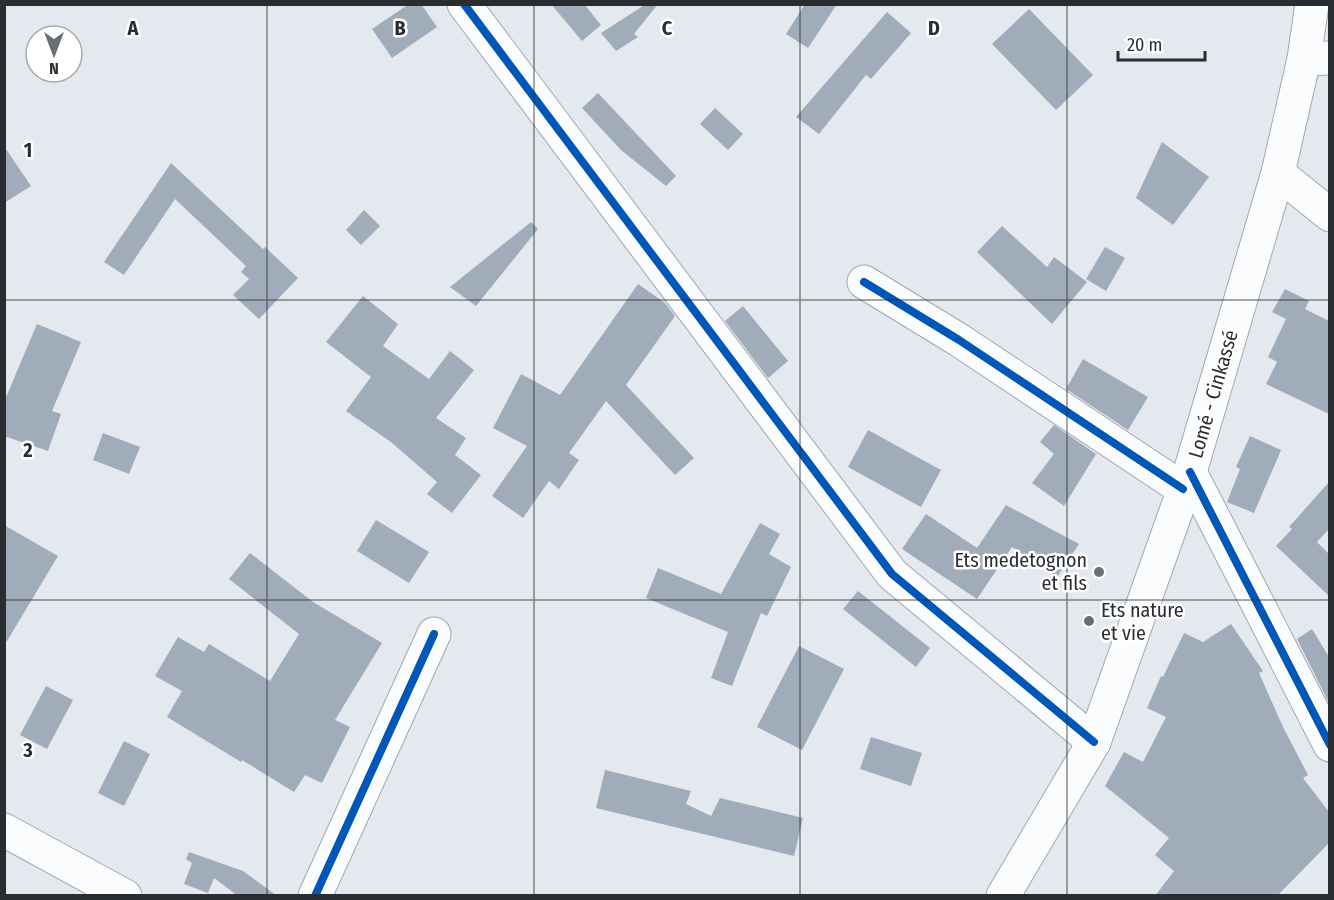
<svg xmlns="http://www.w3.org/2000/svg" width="1334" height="900" viewBox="0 0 1334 900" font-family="'Fira Sans Condensed',sans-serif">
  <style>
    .building { fill: #a0acb9 }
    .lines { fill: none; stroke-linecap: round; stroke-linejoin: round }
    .minor-casing { stroke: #a3a7ac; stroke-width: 35 }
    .highway-casing { stroke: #a3a7ac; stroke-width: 35 }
    .minor { stroke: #fbfcfd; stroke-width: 33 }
    .highway { stroke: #fbfcfd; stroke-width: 33 }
    .cycleway-casing { stroke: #fff; stroke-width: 11 }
    .cycleway { stroke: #0057b8; stroke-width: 8 }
    .grid { fill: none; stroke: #292d31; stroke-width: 1.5; stroke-opacity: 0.55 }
    .poi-dot { fill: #6a6f74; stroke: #fff; stroke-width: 2 }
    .labels { text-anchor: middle; stroke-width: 5; stroke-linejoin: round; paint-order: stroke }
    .street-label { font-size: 20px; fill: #292d31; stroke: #fff }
    .poi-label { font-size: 20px; fill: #292d31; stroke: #fff; text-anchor: end }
    .grid-label { font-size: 20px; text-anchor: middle; font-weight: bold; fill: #292d31; stroke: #fff; stroke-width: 5; stroke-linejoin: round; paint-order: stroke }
  </style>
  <rect width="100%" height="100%" fill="#e3e9ef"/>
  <g class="building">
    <polygon points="409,4 421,4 437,27 392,58 372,29"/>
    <polygon points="551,4 584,4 601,25 582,41"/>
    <polygon points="646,4 658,4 634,34 638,37 616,51 601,33"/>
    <polygon points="805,4 837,4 808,48 786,34"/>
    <polygon points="1029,9 1093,75 1056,110 992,44"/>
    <polygon points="887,12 911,33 871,79 866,75 819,134 796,117"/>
    <polygon points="598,93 676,176 666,186 621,150 582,108"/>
    <polygon points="715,108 743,134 728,150 700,124"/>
    <polygon points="1162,142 1209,177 1173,225 1136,198"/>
    <polygon points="4,146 31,186 4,203"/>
    <polygon points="171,163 263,249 265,247 298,278 259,319 233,295 249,279 241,272 246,266 175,199 124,275 104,262"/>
    <polygon points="364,210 380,226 361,245 346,230"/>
    <polygon points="531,222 538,229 476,306 450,287"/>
    <polygon points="1002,226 1047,267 1054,257 1087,282 1052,324 977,252"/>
    <polygon points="1105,247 1125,258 1106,291 1086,279"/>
    <polygon points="638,284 665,303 675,316 626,385 694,458 675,475 606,401 569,453 579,460 559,489 549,481 523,518 492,496 527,446 493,428 521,374 560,395"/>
    <polygon points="1285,289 1309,301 1305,309 1329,321 1329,414 1266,384 1277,362 1268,357 1286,319 1272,312"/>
    <polygon points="363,296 398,324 383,346 429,379 450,351 474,370 436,418 466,438 455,455 481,475 452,513 427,494 437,482 391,442 346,411 371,377 326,342"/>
    <polygon points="743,306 788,361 768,378 725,321"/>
    <polygon points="37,324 81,342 52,411 61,414 48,451 4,436 4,402"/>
    <polygon points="1083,359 1148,397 1128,430 1066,389"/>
    <polygon points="1054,425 1096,454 1064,506 1032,483 1054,454 1040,442"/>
    <polygon points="868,430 941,470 921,507 848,467"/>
    <polygon points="103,433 140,447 129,474 93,460"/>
    <polygon points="1250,436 1281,450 1254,513 1227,502 1240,469 1236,467"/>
    <polygon points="1329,482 1329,529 1317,542 1329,554 1329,596 1276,546 1292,529 1289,527"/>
    <polygon points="1006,505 1079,544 1057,577 1012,547 977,599 902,549 926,514 977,548"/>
    <polygon points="376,520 429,552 409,583 357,551"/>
    <polygon points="760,523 780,534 769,554 791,567 767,616 761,613 732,686 711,678 728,632 646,598 658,568 721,594"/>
    <polygon points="4,525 58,556 4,646"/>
    <polygon points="250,553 313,602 382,643 335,720 350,727 322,783 305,775 294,792 242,760 241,762 167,717 182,691 155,676 178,637 204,652 209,644 270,681 299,634 229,579"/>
    <polygon points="858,591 930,648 916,667 843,609"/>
    <polygon points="1231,624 1263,671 1259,673 1283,727 1308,775 1303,778 1329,812 1329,843 1277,896 1155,896 1174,871 1155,855 1169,838 1105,786 1124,752 1143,762 1166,717 1147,708 1161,676 1163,677 1184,633 1203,642"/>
    <polygon points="1312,629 1329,657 1329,703 1297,639"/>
    <polygon points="799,646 844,669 802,750 757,727"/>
    <polygon points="46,686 73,700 47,749 20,735"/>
    <polygon points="871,737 922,753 911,786 860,769"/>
    <polygon points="124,741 150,754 124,806 98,793"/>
    <polygon points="605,770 691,791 686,804 711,816 720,798 803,818 794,856 596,808"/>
    <polygon points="189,852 243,871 277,896 238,896 214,878 208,893 184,884 192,863 186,859"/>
  </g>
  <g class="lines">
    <defs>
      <g id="minor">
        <polyline points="464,4 892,574 1094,742"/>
        <polyline points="1304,59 1330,58"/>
        <polyline points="1278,173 1330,215"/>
        <polyline points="864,282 959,340 1183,489"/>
        <polyline points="1190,472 1330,745"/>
        <polyline points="4,830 125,896"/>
        <polyline points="315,896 434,634"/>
      </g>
      <polyline id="highway" points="1003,896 1094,742 1190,472 1278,173 1304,59 1312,4"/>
    </defs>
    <use href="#minor" class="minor-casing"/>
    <use href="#highway" class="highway-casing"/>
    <use href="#minor" class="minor"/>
    <use href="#highway" class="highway"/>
    <defs>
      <g id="cycleway">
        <polyline points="464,4 892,574 1094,742"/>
        <polyline points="864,282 959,340 1183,489"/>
        <polyline points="1190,472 1330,745"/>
        <polyline points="315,896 434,634"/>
      </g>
    </defs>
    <use href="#cycleway" class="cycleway-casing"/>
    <use href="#cycleway" class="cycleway"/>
  </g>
  <path class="grid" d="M267 4V896M534 4V896M800 4V896M1067 4V896M4 300H1330M4 600H1330"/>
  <g class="poi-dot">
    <circle cx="1099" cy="572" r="6"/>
    <circle cx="1089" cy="621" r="6"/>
  </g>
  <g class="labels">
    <g class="street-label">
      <text transform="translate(1213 394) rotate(-74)" y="7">Lomé - Cinkassé</text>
    </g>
    <g class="poi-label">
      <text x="1087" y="567">Ets medetognon<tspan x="1087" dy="23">et fils</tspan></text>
      <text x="1101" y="617" text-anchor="start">Ets nature<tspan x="1101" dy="23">et vie</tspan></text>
    </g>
  </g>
  <g class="grid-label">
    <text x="133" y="35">A</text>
    <text x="400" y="35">B</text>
    <text x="667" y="35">C</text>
    <text x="934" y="35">D</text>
    <text x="28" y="157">1</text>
    <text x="28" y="457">2</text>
    <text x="28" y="757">3</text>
  </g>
  <rect width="1334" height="900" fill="none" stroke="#292d31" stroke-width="12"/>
  <g transform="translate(54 54) rotate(180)"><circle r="28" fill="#ffffff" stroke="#a9abad" stroke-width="1.5"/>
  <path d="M0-4.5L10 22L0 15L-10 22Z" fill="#6a6f74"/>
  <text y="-9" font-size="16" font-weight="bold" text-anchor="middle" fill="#292d31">N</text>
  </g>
  <path d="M1118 51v9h87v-9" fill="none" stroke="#292d31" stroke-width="3"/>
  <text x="1127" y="51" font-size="18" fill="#292d31" stroke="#ffffff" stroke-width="4.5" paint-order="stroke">20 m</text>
</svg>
